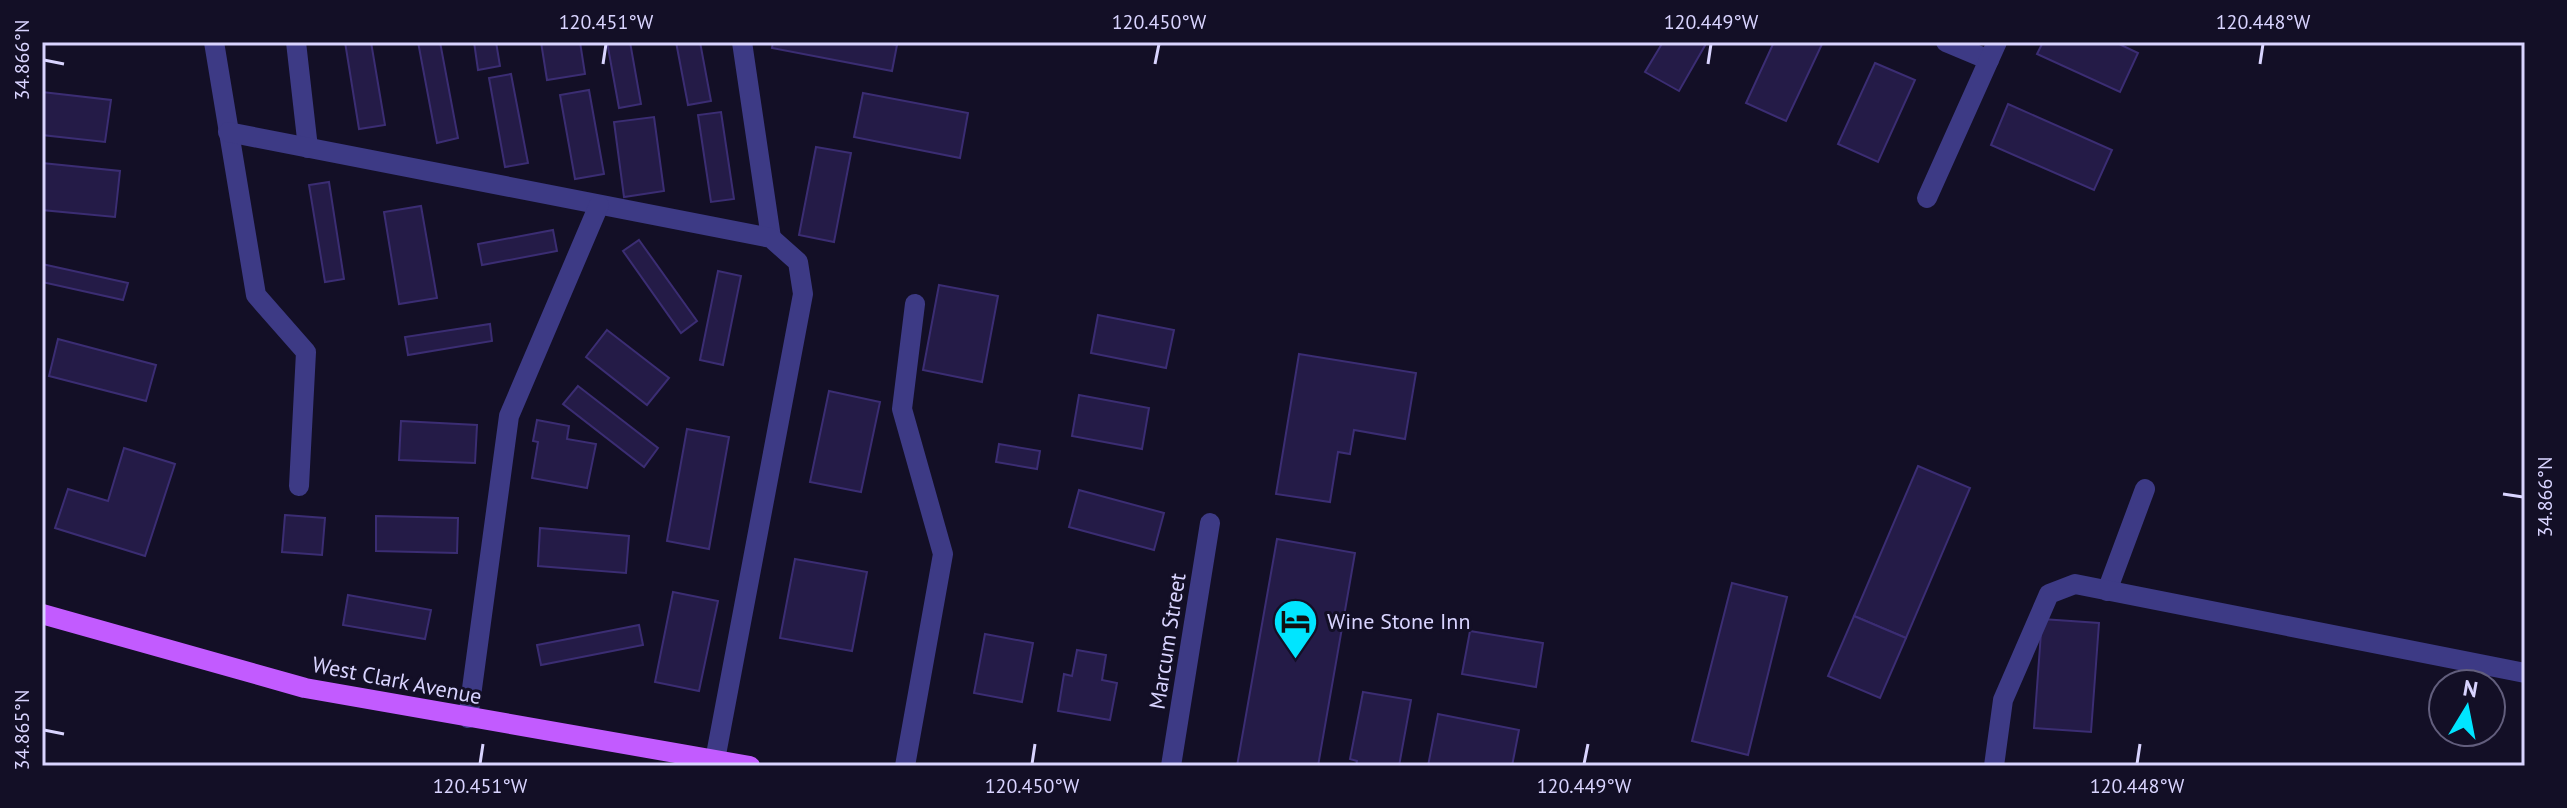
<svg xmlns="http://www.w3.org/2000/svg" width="2567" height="808" viewBox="0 0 2567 808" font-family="'PT Sans',sans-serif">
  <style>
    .building { fill: #241b47; stroke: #3b2d73; stroke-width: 2 }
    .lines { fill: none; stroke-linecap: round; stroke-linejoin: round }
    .minor { stroke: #3d3a85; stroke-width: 20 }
    .major { stroke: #c25bff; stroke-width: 20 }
    .ticks { fill: none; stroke: #d9d4ff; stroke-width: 3 }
    .labels { text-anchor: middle; stroke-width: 6; stroke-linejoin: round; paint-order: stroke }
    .poi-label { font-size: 22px; fill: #d9d4ff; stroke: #130f26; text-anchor: start }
    .street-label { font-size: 22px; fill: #d9d4ff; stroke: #130f26 }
    .neatline { fill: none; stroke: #d9d4ff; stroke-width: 3 }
    .ticks-label { font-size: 20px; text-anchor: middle; fill: #d9d4ff }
  </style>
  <rect width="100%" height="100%" fill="#130f26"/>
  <g class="building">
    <polygon points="345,42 371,42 385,125 359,129"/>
    <polygon points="418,42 440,42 458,138 437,143"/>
    <polygon points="474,42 496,42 500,66 478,70"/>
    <polygon points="541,42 580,42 585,74 547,80"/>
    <polygon points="607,42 630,42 641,104 619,108"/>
    <polygon points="676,42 700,42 711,101 688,105"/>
    <polygon points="773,42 881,42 897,45 892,71 772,48"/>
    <polygon points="1663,42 1707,42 1679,91 1645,72"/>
    <polygon points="1774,42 1823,42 1786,121 1746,103"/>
    <polygon points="2043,42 2115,42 2138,53 2120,92 2037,54"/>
    <polygon points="1875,63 1915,80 1878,162 1838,144"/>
    <polygon points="511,74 528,163 505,167 489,78"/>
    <polygon points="589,90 604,174 575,179 560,95"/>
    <polygon points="42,92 111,100 105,142 42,135"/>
    <polygon points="863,93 968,113 960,158 854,137"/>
    <polygon points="2008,104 2112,150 2094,190 1991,145"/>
    <polygon points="721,112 734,199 711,202 698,115"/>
    <polygon points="654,117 664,191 624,197 614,122"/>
    <polygon points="816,147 851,153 834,242 799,235"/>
    <polygon points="42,163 120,171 115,217 42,210"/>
    <polygon points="329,182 344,279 325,282 309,185"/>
    <polygon points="421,206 437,298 399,304 384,212"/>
    <polygon points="553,230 557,251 482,265 478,244"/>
    <polygon points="639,240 697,321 681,333 623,251"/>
    <polygon points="42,264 128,283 123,300 42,282"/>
    <polygon points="718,271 741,276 723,365 700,360"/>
    <polygon points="939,285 998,296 982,382 923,370"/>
    <polygon points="1098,315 1174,330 1166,368 1091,353"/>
    <polygon points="490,324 492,341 408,355 405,337"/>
    <polygon points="607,330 669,378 647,405 586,357"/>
    <polygon points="58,339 156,365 146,401 49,376"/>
    <polygon points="1299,354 1416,373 1405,439 1354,430 1350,454 1338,452 1330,502 1276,494"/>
    <polygon points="578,386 658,448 644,467 563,404"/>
    <polygon points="829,391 880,402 861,492 810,482"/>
    <polygon points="1079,395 1149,408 1142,449 1072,436"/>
    <polygon points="537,420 569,426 567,439 596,444 587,488 532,478 538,442 533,441"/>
    <polygon points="401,421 477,425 475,463 399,460"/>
    <polygon points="687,429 729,437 709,549 667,541"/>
    <polygon points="999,444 1040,451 1037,469 996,462"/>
    <polygon points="124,448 175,464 145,556 55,528 68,489 108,501"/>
    <polygon points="1918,466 1970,488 1906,638 1854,616"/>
    <polygon points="1079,490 1164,513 1154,550 1069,527"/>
    <polygon points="285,515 325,518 322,555 282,552"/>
    <polygon points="376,516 458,518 457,553 376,551"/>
    <polygon points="540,528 629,536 626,573 538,566"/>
    <polygon points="1277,539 1355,553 1318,766 1237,766"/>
    <polygon points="795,559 867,572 852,651 780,638"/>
    <polygon points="1732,583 1787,597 1748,755 1692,741"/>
    <polygon points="673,592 718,601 699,691 655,682"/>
    <polygon points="348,595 431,610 425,639 343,625"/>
    <polygon points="1854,616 1906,638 1880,698 1828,676"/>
    <polygon points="2042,619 2099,623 2091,732 2034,728"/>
    <polygon points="639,625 643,645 541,665 537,645"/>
    <polygon points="1470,631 1543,643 1536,687 1462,674"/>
    <polygon points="985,634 1033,643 1022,702 974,693"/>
    <polygon points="1077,650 1106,655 1102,680 1117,683 1110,720 1058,711 1064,674 1072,676"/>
    <polygon points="1363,692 1411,700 1399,766 1356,766 1357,761 1350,759"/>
    <polygon points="1438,714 1519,730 1512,766 1428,766"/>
  </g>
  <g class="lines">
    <g class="minor">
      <polyline points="214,42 256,295 306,352 299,486"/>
      <polyline points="296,42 308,148"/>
      <polyline points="742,42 771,238"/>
      <polyline points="1946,42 1989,60"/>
      <polyline points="228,132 771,238 798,262 803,294 715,760"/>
      <polyline points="1927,198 1997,42"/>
      <polyline points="2107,591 2145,489"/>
      <polyline points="468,718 509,416 599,205"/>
      <polyline points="905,766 943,554 902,409 915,304"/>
      <polyline points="1171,766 1210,523"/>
      <polyline points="1994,766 2003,700 2049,594 2075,584 2525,673"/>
    </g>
    <polyline class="major" points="42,614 305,688 750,766"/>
  </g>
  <path class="ticks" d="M44 60 64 64M603 64 606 44M1155 64 1159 44M1708 64 1711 44M2260 64 2263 44M2503 494 2523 497M44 730 64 734M480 764 483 744M1032 764 1035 744M1584 764 1588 744M2137 764 2140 744"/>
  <defs>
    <symbol id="hotel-pin" viewBox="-11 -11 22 30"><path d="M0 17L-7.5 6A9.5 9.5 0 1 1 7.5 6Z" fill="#00e5ff" stroke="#130f26"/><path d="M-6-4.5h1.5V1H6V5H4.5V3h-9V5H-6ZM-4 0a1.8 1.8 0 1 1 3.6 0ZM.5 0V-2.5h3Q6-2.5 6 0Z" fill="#111"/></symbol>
  </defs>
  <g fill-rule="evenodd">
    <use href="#hotel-pin" x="1270" y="596" width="51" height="69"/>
  </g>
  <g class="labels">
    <g class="poi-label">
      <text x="1327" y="629">Wine Stone Inn</text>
    </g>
    <g class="street-label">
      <text transform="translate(1167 641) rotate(-81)" y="8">Marcum Street</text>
      <text transform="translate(397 680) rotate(11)" y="8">West Clark Avenue</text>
    </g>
  </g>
  <rect width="2567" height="808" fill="none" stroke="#130f26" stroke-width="88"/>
  <g transform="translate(2467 708) rotate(10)"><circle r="38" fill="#130f26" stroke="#625e7d" stroke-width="2"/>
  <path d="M0-6L14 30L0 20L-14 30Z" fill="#00e5ff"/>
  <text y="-12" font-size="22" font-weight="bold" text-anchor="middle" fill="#d9d4ff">N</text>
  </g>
  <rect x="44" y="44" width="2479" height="720" class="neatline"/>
  <g class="ticks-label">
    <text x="606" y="29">120.451°W</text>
    <text x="1159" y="29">120.450°W</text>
    <text x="1711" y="29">120.449°W</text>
    <text x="2263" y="29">120.448°W</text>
    <text transform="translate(22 60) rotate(-90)" y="7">34.866°N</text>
    <text transform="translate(2545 497) rotate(-90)" y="7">34.866°N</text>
    <text transform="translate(22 730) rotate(-90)" y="7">34.865°N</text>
    <text x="480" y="793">120.451°W</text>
    <text x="1032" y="793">120.450°W</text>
    <text x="1584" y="793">120.449°W</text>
    <text x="2137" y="793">120.448°W</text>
  </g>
</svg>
